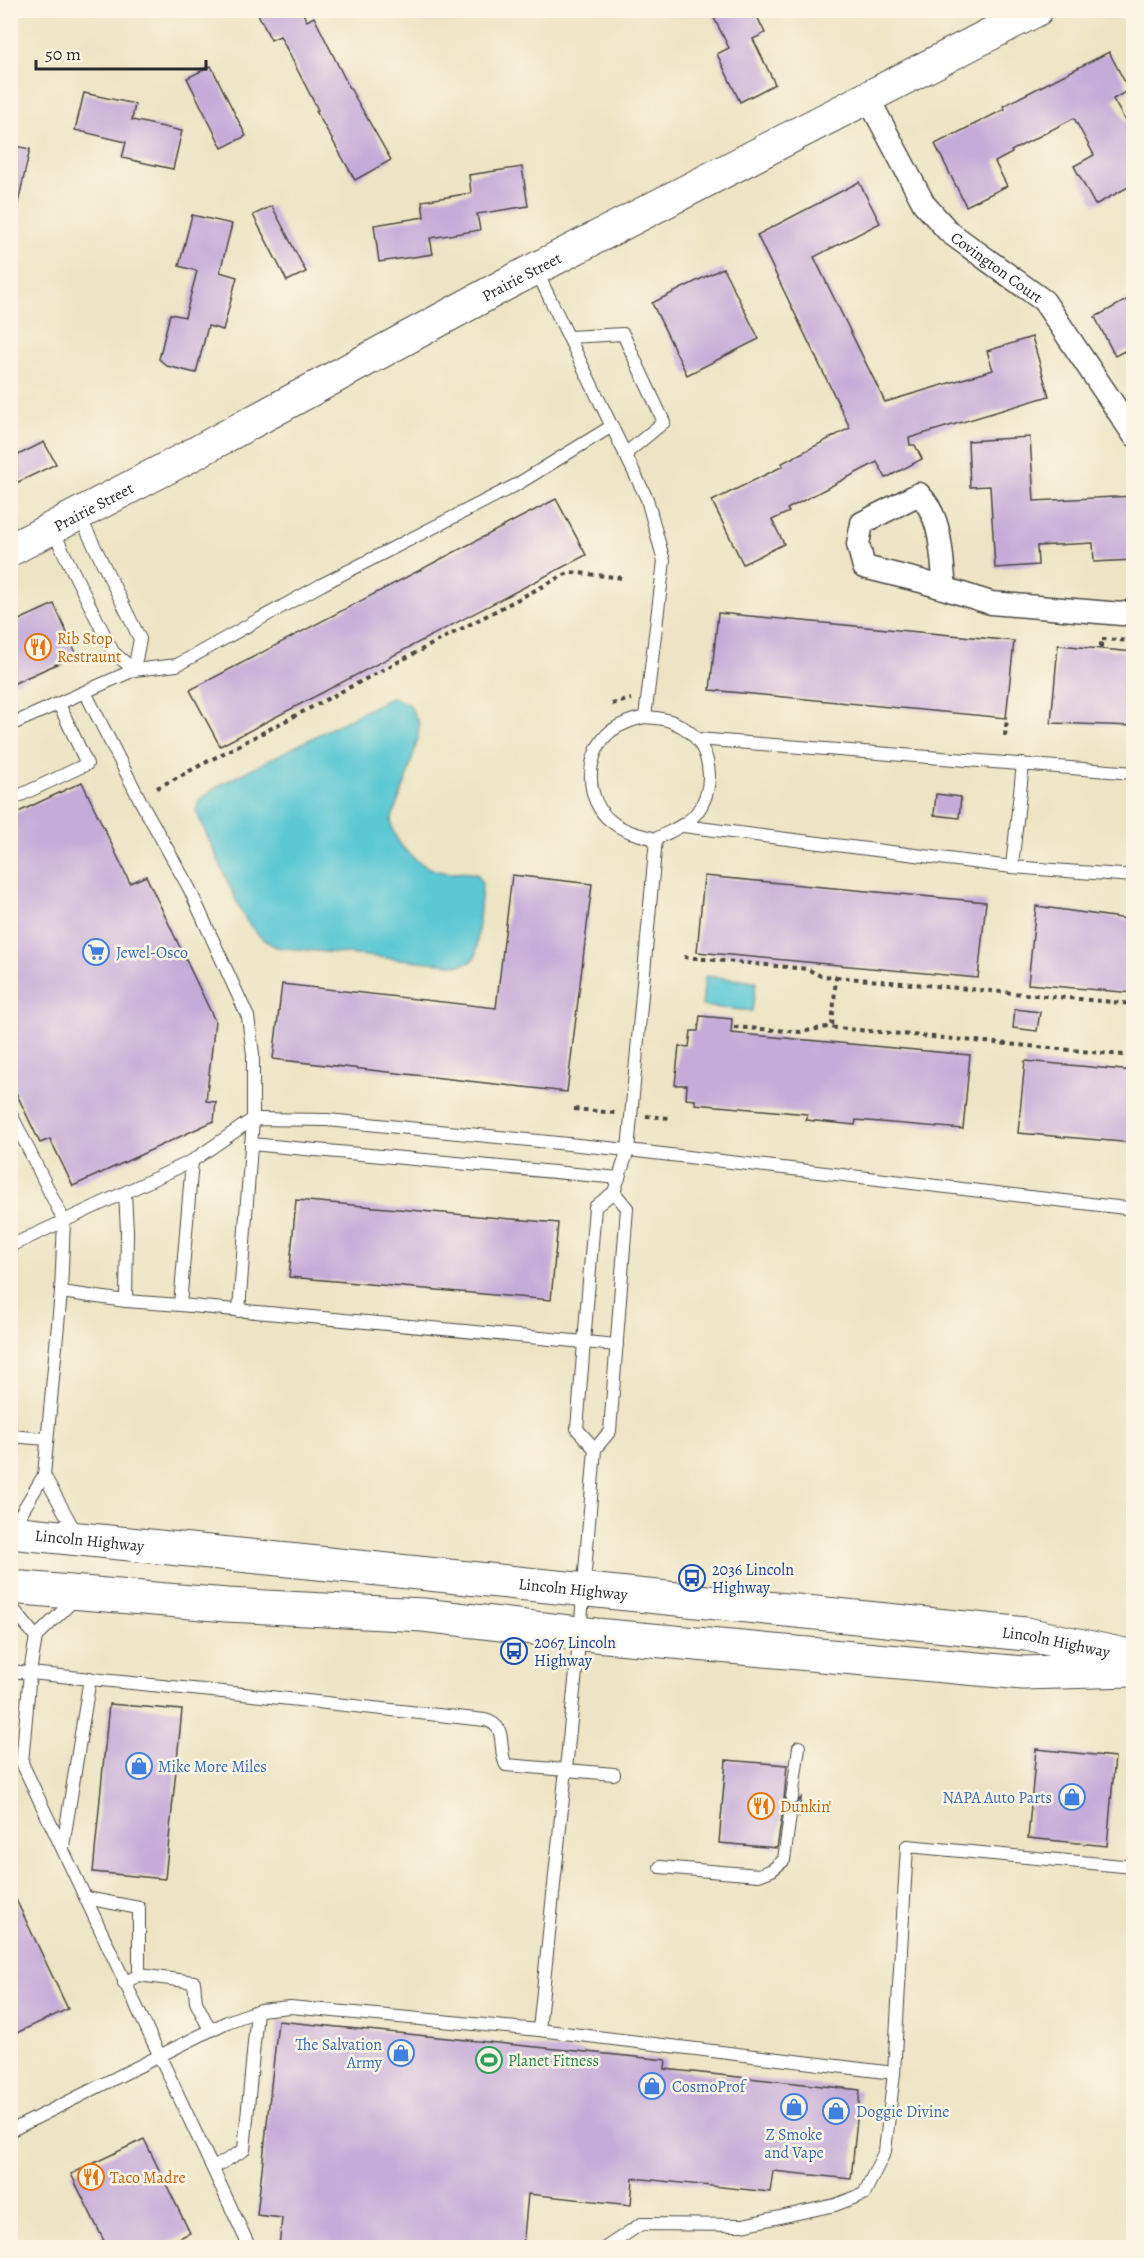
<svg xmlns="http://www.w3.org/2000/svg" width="1144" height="2258" viewBox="0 0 1144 2258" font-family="Alegreya,serif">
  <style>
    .water { fill: #5cc8d4; stroke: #447a80; stroke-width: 1.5 }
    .building { fill: #c5abd8 }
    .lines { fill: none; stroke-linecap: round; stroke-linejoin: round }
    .lane-casing { stroke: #484742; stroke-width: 14 }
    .street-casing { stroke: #484742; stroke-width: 25 }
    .secondary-casing { stroke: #484742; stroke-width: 34 }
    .primary-casing { stroke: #484742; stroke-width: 35 }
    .path { stroke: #484742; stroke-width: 4; stroke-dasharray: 4.5 4.5; stroke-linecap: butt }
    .lane { stroke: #fff; stroke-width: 12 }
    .street { stroke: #fff; stroke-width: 22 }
    .secondary { stroke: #fff; stroke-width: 32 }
    .primary { stroke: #fff; stroke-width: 33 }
    .labels { text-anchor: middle; stroke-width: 5; stroke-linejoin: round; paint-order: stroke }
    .street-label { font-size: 16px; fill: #2b2b2b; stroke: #fcf5e5 }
    .food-label { font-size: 16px; fill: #c56008; stroke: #fcf5e5; text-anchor: start }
    .shop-label { font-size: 16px; fill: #366cbe; stroke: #fcf5e5; text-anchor: start }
    .transit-label { font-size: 16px; fill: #164399; stroke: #fcf5e5; text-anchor: start }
    .leisure-label { font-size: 16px; fill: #27864d; stroke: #fcf5e5; text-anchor: start }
  </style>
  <rect width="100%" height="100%" fill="#fcf5e5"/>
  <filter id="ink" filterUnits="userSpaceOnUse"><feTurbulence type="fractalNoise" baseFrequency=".0167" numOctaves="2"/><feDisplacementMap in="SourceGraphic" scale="12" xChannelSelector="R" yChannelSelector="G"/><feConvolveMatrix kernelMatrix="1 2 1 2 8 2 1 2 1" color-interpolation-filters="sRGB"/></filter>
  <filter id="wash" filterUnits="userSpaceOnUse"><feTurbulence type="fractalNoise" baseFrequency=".008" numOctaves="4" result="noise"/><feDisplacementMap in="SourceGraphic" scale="24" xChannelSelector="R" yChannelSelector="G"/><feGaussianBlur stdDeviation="1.35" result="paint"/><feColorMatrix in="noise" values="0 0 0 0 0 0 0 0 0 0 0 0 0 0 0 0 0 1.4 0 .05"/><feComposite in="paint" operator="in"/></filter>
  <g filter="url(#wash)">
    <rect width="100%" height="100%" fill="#ece4c4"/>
    <g class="water">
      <path d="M392 697 409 704 419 724 418 738 406 780 391 820C393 847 424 872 451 873 461 873 468 871 478 875L482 884 476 955 471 962 460 965 276 947C259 938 250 928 241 911L196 811 199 801 218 786Z"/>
      <polygon points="705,976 756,982 752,1011 702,1006"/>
    </g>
    <g id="blocks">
      <g class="building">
        <polygon points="256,10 301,10 307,21 314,17 346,81 391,160 355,180 316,111 318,110 280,36 271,40"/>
        <polygon points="710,10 754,10 765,33 753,39 775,84 740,102 717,54 729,48"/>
        <polygon points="1109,52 1129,90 1113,99 1134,136 1134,184 1095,205 1074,166 1094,155 1074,118 1011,151 1012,153 995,162 1007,186 966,206 935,144 1005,109 1003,106"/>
        <polygon points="211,66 246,136 222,148 187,78"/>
        <polygon points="84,93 135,104 132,120 182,131 173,169 122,158 126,142 75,130"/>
        <polygon points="10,145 30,149 18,203 10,202"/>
        <polygon points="522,167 528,206 477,214 480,230 430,238 433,254 379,262 374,225 424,217 422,201 471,193 469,175"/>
        <polygon points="859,182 880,223 814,257 885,402 993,370 987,351 1032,337 1049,396 909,438 910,445 915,445 922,459 886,478 877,462 787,509 789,512 772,520 784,544 743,564 712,501 783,466 782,463 850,428 757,235"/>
        <polygon points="272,206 306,272 287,281 253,215"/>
        <polygon points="192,215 232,224 220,272 237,277 223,330 208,326 196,373 167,366 159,359 170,314 185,317 197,271 179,266"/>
        <polygon points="723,268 759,339 687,375 652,303"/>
        <polygon points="1134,296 1134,346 1115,356 1095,317"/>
        <polygon points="1030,437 1034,501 1134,496 1134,560 1094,562 1093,543 1037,546 1038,565 995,568 990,486 970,487 968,441"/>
        <polygon points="44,442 56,464 10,486 10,459"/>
        <polygon points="556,499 586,555 220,746 190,690"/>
        <polygon points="54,604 77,655 10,685 10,624"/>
        <polygon points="718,613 1014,641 1006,718 710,690"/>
        <polygon points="1058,645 1134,652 1134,726 1051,723"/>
        <polygon points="82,782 130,883 146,876 215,1021 206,1101 216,1102 214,1121 73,1186 50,1139 40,1143 10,1080 10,816"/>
        <polygon points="936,794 961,797 959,818 934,815"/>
        <polygon points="512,875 592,884 567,1092 273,1059 282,984 496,1008"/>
        <polygon points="704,876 986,902 978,978 697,952"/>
        <polygon points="1036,906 1134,920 1134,993 1028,984"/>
        <polygon points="1015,1009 1040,1012 1037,1031 1013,1028"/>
        <polygon points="700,1016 732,1019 731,1033 970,1055 963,1129 856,1120 855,1125 806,1120 807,1114 695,1104 695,1100 686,1099 687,1085 675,1085 679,1046 689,1047 691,1031 698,1031"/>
        <polygon points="1025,1061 1134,1071 1134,1143 1018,1133"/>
        <polygon points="296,1200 558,1223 551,1300 289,1277"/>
        <polygon points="109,1704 182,1710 165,1879 93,1872"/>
        <polygon points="1036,1749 1115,1757 1107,1846 1028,1838"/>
        <polygon points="726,1760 787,1765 784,1801 787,1805 795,1806 801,1798 799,1816 795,1809 792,1807 783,1810 777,1848 719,1843"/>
        <polygon points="10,1887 68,2009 10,2036"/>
        <polygon points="278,2021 666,2060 665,2069 860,2090 851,2179 773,2171 770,2192 633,2178 631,2205 528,2194 523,2247 279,2247 282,2218 257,2215"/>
        <polygon points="144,2139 190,2233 161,2247 107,2247 71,2174"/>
      </g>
    </g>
  </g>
  <g filter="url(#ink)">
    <use href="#blocks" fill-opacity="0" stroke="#484742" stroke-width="1.5"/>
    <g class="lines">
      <defs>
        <g id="lane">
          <polyline points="536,270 647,499 664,561 645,717"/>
          <polyline points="569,337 623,334 664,422 625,454"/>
          <polyline points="79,515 140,639 134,670"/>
          <polyline points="52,529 113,652 134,670"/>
          <path d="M645 717C658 718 670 719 681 726 711 743 717 784 698 811 688 825 670 831 656 839 640 835 625 832 612 822 584 801 584 753 611 731 622 723 633 720 645 717Z"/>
          <polyline points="10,725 134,670 177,665 321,585 516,485 612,426"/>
          <polyline points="697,739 1134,773"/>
          <polyline points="10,800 87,764 59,704"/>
          <polyline points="683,826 1012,867 1134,876"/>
          <polyline points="1012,867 1023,764"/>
          <polyline points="10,1112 64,1221 192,1161 253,1119 253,1054 248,1017 189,888 141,802 85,692"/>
          <polyline points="251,1144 619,1178"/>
          <polyline points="125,1193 127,1231 126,1301"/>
          <polyline points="10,1246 64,1221 61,1292 44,1475"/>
          <polyline points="61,1292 126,1301 180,1305 192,1161"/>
          <polyline points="180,1305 617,1345"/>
          <polyline points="239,1311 253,1119 328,1120 628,1150 1134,1209"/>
          <polyline points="10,1436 47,1439"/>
          <polyline points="595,1449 577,1429 595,1207 614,1192 628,1150 656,839"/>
          <polyline points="11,1530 44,1475 77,1535"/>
          <polyline points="10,1605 36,1637 76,1598"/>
          <polyline points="36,1637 30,1672 22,1763 250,2248"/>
          <path d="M10 1671 243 1694 485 1720C509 1726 497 1748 506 1765L614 1774"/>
          <polyline points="792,1798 799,1747"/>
          <polyline points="63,1846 90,1678"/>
          <polyline points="660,1867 759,1875 772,1870 784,1860 790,1815"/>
          <polyline points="86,1898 139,1908 139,1975 124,1983"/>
          <polyline points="139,1975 194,1982 196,2002 210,2030"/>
          <polyline points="539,2030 894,2073 907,1846 1134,1867"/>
          <polyline points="10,2131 227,2022 260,2010 290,2007 539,2030 580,1633 595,1449 610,1431 627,1208 614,1192"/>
          <polyline points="213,2168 244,2150 257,2011"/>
          <polyline points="605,2248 641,2224 743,2225 835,2205 864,2194 885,2151 894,2073"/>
        </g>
        <g id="street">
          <path id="s1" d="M867 96 924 204 949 232 1044 301 1134 435"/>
          <path d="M945 588C941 555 943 519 919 494L862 523 858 544 864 567 921 581 991 603 1122 614 1134 611"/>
        </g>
        <g id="secondary">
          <path id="s2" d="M10 550 186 458 508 283 1037 10"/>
        </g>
        <g id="primary">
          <path id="s3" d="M10 1532 1026 1634 1134 1657"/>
          <polyline points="10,1587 227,1605 423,1615 595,1635 1023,1673 1132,1670"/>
        </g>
      </defs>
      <use href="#lane" class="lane-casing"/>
      <use href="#street" class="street-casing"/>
      <use href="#secondary" class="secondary-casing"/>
      <use href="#primary" class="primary-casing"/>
      <g class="path">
        <polyline points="1101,647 1101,639 1134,641"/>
        <polyline points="612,704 631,699"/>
        <polyline points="1005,736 1007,718"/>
        <polyline points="157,788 570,572 623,578"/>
        <polyline points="684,957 807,969 821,976 836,977 832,1027"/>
        <polyline points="836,977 1134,1004"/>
        <polyline points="734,1027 801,1032 827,1027 1134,1056"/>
        <polyline points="574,1109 615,1113"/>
        <polyline points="646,1116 670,1118"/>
      </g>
      <use href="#lane" class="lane"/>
      <use href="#street" class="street"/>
      <use href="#secondary" class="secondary"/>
      <use href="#primary" class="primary"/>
    </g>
  </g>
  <defs>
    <symbol id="restaurant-ring" viewBox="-11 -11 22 22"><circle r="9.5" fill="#fcf5e5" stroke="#e8710a" stroke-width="1.5"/><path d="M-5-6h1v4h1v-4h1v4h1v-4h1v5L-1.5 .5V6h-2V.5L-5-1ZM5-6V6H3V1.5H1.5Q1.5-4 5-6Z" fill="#e8710a"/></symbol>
    <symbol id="supermarket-ring" viewBox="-11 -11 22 22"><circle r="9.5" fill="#fcf5e5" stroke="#3f7fe0" stroke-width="1.5"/><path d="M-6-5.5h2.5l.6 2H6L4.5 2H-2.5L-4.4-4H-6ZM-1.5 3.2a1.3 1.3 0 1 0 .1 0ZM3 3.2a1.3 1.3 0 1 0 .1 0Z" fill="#3f7fe0"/></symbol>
    <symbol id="bus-ring" viewBox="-11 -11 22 22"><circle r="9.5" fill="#fcf5e5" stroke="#1a4fb4" stroke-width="1.5"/><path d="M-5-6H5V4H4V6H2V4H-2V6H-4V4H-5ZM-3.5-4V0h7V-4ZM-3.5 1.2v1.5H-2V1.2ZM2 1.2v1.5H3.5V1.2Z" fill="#1a4fb4"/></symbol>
    <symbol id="shop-ring" viewBox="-11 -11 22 22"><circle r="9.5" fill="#fcf5e5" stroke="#3f7fe0" stroke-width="1.5"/><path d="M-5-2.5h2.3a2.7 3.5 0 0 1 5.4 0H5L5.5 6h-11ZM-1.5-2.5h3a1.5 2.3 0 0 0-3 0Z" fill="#3f7fe0"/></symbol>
    <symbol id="stadium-ring" viewBox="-11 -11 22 22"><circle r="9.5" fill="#fcf5e5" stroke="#2e9e5b" stroke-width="1.5"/><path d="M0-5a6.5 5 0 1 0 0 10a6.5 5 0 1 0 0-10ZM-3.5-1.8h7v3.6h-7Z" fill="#2e9e5b"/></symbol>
  </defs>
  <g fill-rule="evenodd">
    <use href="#restaurant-ring" x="23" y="632" width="30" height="30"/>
    <use href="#supermarket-ring" x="81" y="937" width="30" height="30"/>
    <use href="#bus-ring" x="677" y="1563" width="30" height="30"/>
    <use href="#bus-ring" x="499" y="1636" width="30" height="30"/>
    <use href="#shop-ring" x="124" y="1751" width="30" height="30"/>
    <use href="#shop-ring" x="1057" y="1782" width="30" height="30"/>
    <use href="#restaurant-ring" x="746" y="1791" width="30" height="30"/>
    <use href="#shop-ring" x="386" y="2038" width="30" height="30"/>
    <use href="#stadium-ring" x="474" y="2045" width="30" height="30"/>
    <use href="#shop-ring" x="637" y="2071" width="30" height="30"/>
    <use href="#shop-ring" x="779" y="2092" width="30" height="30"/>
    <use href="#shop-ring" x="821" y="2096" width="30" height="30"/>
    <use href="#restaurant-ring" x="76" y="2162" width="30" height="30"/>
  </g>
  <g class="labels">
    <g class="street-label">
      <text dy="6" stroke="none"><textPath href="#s1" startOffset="219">Covington Court</textPath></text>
      <text dy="6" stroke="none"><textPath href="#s2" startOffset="580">Prairie Street</textPath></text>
      <text dy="6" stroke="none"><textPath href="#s2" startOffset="94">Prairie Street</textPath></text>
      <text dy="6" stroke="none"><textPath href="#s3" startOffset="80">Lincoln Highway</textPath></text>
      <text dy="6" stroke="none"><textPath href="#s3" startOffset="566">Lincoln Highway</textPath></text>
      <text dy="6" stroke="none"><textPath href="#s3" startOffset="1052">Lincoln Highway</textPath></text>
    </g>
    <g class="food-label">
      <text x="57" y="644">Rib Stop<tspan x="57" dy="18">Restraunt</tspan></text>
      <text x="780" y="1812">Dunkin'</text>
      <text x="110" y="2183">Taco Madre</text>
    </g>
    <g class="shop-label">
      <text x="116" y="958">Jewel-Osco</text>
      <text x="158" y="1772">Mike More Miles</text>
      <text x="1052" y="1803" text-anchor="end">NAPA Auto Parts</text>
      <text x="382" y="2050" text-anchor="end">The Salvation<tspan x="382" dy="18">Army</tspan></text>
      <text x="672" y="2092">CosmoProf</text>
      <text x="856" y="2117">Doggie Divine</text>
      <text x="794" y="2140" text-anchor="middle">Z Smoke<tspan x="794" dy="18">and Vape</tspan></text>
    </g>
    <g class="transit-label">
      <text x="712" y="1575">2036 Lincoln<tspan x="712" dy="18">Highway</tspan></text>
      <text x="534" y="1648">2067 Lincoln<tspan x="534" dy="18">Highway</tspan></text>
    </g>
    <g class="leisure-label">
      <text x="508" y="2066">Planet Fitness</text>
    </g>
  </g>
  <rect width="1144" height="2258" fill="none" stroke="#fcf5e5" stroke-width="36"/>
  <path d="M36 60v9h170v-9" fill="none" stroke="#2b2b2b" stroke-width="3"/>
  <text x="45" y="60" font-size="18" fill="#2b2b2b" stroke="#fcf5e5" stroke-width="4.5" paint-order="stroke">50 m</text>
</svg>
